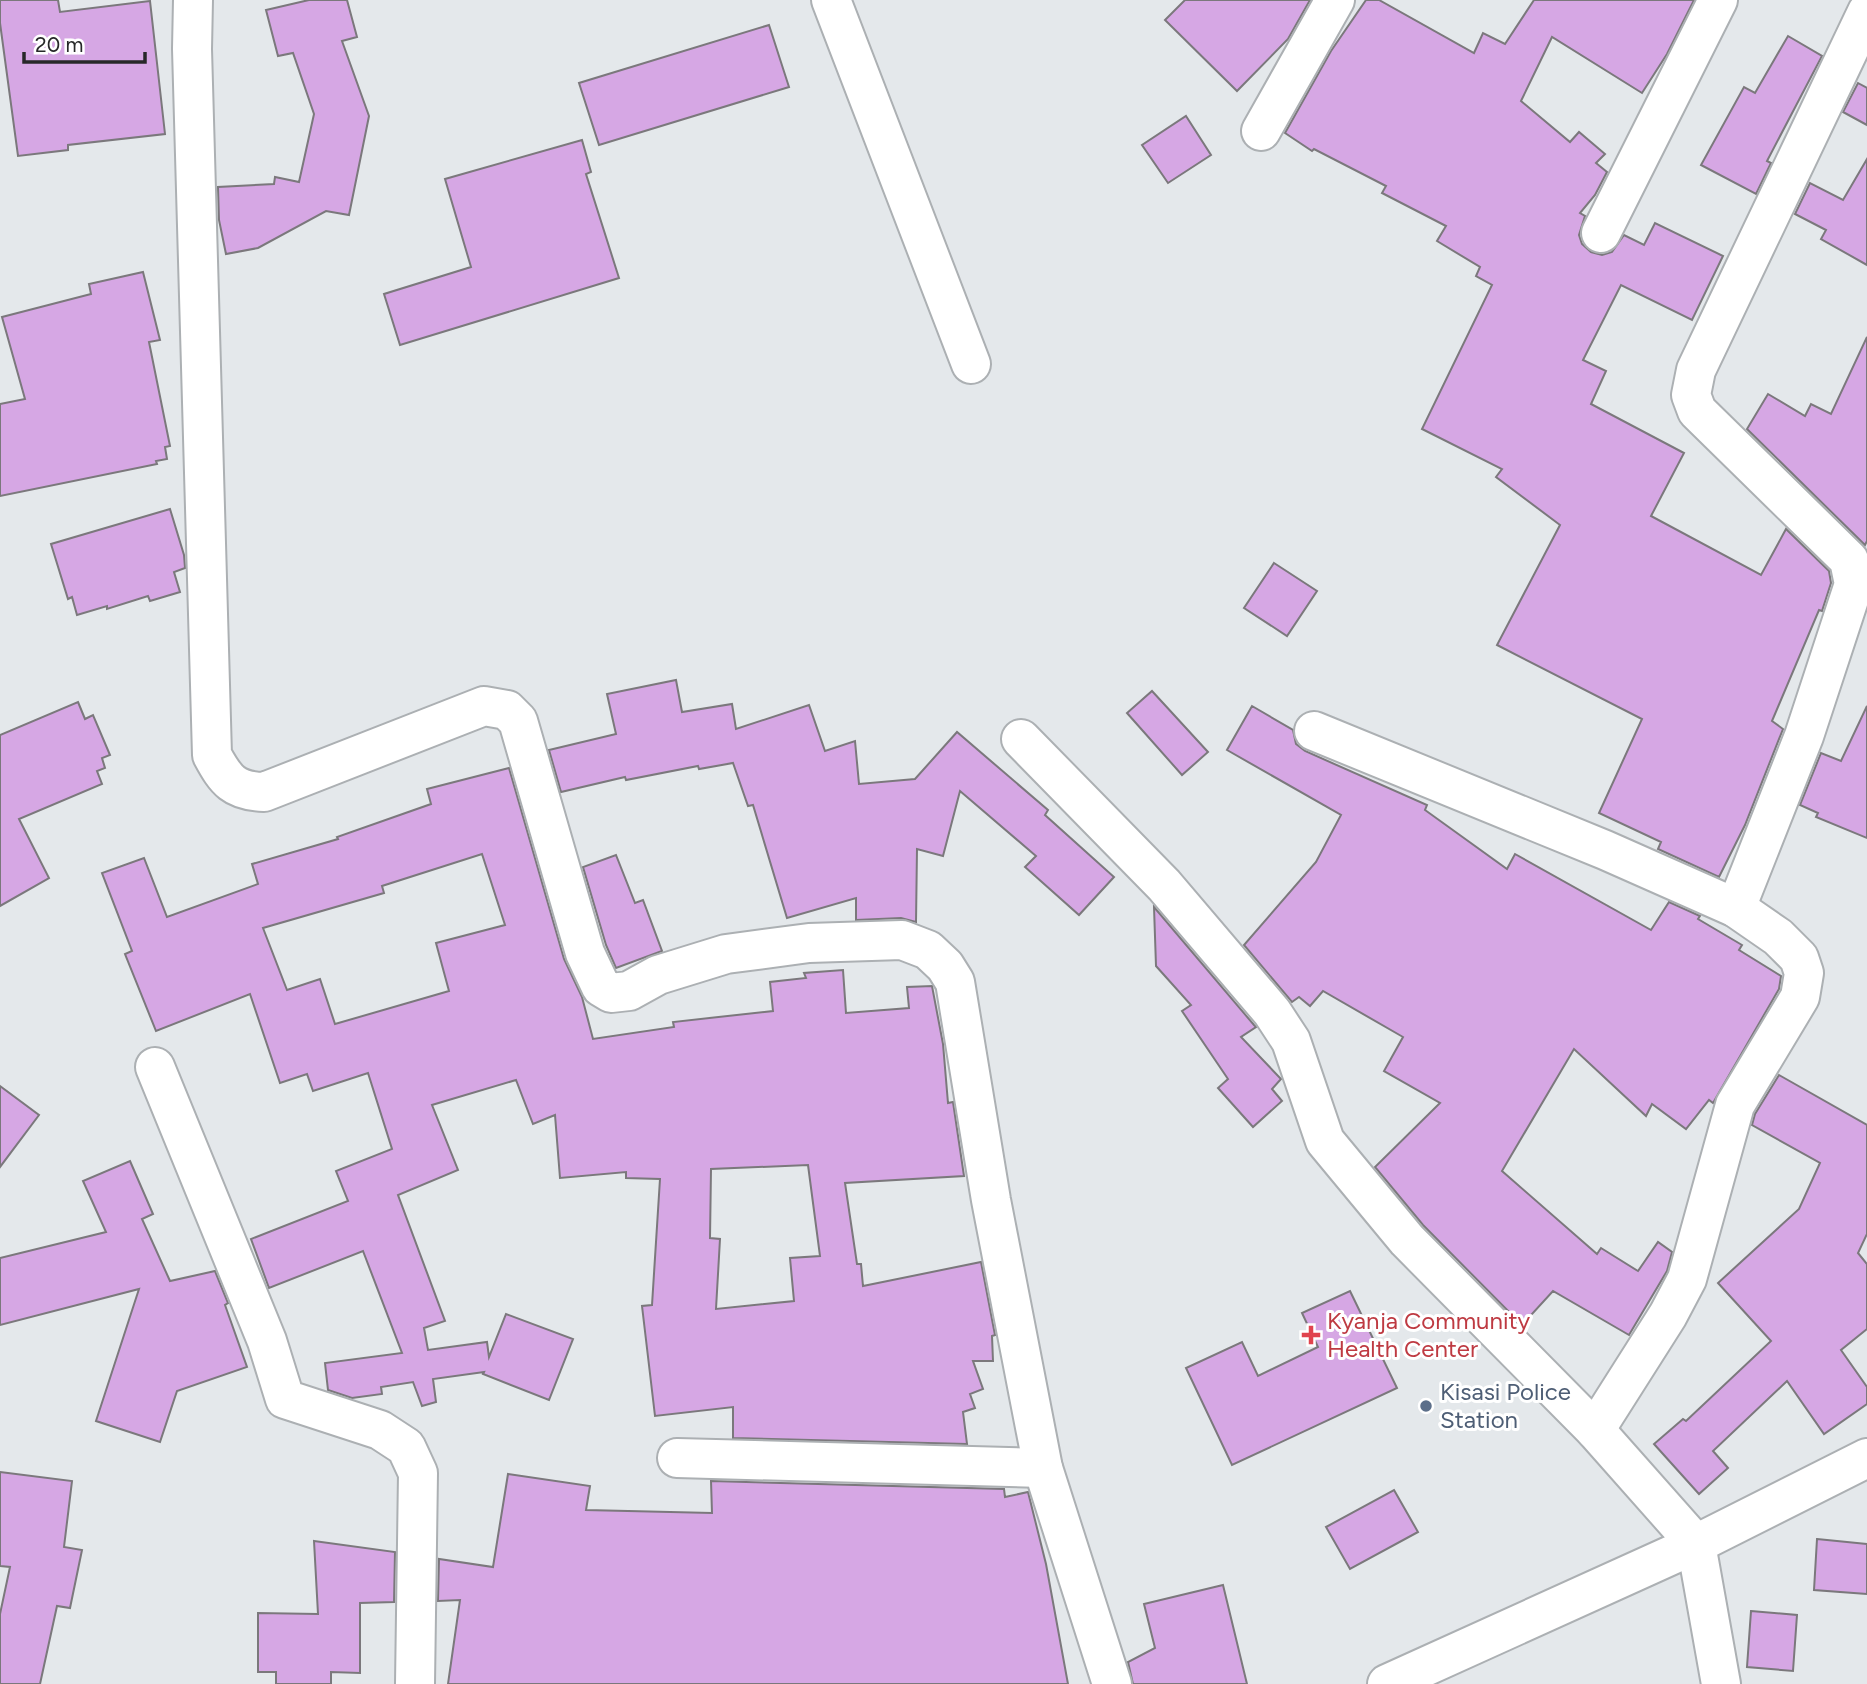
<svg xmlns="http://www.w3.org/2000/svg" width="1867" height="1684" viewBox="0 0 1867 1684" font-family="Figtree,sans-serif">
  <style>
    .building { fill: #d6a7e4; stroke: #7b787c; stroke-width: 2; fill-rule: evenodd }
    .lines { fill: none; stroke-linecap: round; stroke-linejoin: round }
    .minor-casing { stroke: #acb0b3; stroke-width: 42 }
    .minor { stroke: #fff; stroke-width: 38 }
    .health-dot { fill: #e0444e; stroke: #fff; stroke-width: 2.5 }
    .service-dot { fill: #5c6f8a; stroke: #fff; stroke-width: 2.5 }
    .labels { text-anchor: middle; stroke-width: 6; stroke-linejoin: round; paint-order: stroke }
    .health-label { font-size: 24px; fill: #be3a42; stroke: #fff; text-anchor: start }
    .service-label { font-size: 24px; fill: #4e5e75; stroke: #fff; text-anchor: start }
  </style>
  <rect width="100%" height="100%" fill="#e4e8eb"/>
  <g class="building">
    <polygon points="0,0 58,0 60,12 150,1 165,134 68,145 68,150 18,156 0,23"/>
    <polygon points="309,0 347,0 357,37 342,41 369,116 349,215 326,211 258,248 226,254 219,220 218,187 274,184 275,177 299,182 314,114 293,53 278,56 266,10"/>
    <polygon points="1185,0 1310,0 1288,39 1237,91 1165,20"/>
    <polygon points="1366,0 1379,0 1474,53 1483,33 1505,44 1534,0 1694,0 1667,54 1642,93 1552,37 1521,101 1570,142 1579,132 1605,154 1596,163 1607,172 1595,195 1580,213 1585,216 1579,235 1582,244 1591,252 1602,255 1612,252 1624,235 1644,245 1655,223 1723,256 1692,320 1621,285 1583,360 1606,371 1591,404 1684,453 1651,516 1761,575 1786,529 1829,571 1831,583 1822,611 1819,610 1772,721 1783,729 1745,825 1719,877 1658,849 1661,842 1599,813 1642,719 1497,645 1560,525 1496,477 1502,469 1422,429 1492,285 1476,276 1480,267 1437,241 1446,226 1382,193 1386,186 1314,149 1312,151 1285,133 1331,51"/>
    <polygon points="769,25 789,87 599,145 579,83"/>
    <polygon points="1788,36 1822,56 1767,161 1771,163 1756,194 1701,165 1744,87 1755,93"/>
    <polygon points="1858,83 1867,88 1867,125 1843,112"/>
    <polygon points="1186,116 1211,155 1168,183 1142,145"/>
    <polygon points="582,140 591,172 586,174 619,278 400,345 384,294 471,267 445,179"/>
    <polygon points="1867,159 1867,265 1821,239 1826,230 1795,214 1810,183 1843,200"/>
    <polygon points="143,272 160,340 149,342 170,446 165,447 167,459 156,461 157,464 0,496 0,404 25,399 2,317 91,294 89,284"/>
    <polygon points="1867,337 1867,541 1865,545 1747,429 1768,394 1805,416 1811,404 1831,414"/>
    <polygon points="170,509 184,555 185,568 174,572 180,592 150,601 148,596 107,609 107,606 77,615 72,597 68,599 51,544"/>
    <polygon points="1274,563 1317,591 1287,636 1244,608"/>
    <polygon points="676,680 682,712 732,704 736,729 809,705 825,751 855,741 859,784 915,779 957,732 1048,810 1045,815 1114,877 1079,915 1025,867 1036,856 960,791 943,856 917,849 916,922 901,918 856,920 856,898 787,918 753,805 748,806 733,763 699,769 698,766 626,780 625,777 561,792 549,750 616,734 607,694"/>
    <polygon points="1152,691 1208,752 1182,775 1127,713"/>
    <polygon points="78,702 85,719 93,715 110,755 102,758 105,768 97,771 102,784 19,819 49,878 0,906 0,735"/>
    <polygon points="1252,706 1293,730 1296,744 1305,751 1427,805 1425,810 1507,869 1515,854 1651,930 1669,902 1700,916 1698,919 1742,945 1739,950 1781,976 1779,989 1713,1103 1709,1100 1686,1129 1652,1104 1646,1116 1574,1049 1502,1171 1597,1254 1601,1248 1638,1271 1658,1242 1672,1252 1667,1271 1629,1335 1553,1291 1522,1325 1423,1225 1375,1167 1440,1103 1384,1071 1403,1037 1323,991 1310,1006 1299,997 1292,1002 1244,945 1316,862 1341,815 1227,750"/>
    <polygon points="1867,706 1867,838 1816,817 1818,813 1800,805 1821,753 1841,761"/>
    <path d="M509 768 564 959 582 997 593 1039 674 1027 673 1022 773 1011 770 982 806 978 804 973 843 970 846 1013 909 1008 907 987 932 986 943 1044 948 1103 953 1102 964 1176 845 1183 857 1264H861L863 1286 981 1262 995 1335 992 1336 993 1361H973L983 1389 970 1394 975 1408 963 1412 967 1444 733 1438V1407L655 1416 642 1306 652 1305 660 1179 626 1178V1172L560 1178 555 1115 533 1124 516 1080 432 1105 458 1170 398 1195 445 1321 424 1328 428 1350 487 1342 489 1357 506 1314 573 1339 549 1400 483 1374 484 1372 433 1379 436 1402 422 1406 413 1382 381 1387 382 1394 352 1398 328 1390 325 1363 402 1353 363 1251 269 1288 251 1239 348 1201 336 1171 392 1149 368 1073 313 1091 307 1074 280 1083 250 994 156 1031 125 954 132 951 102 873 144 858 167 917 258 884 252 864 338 839 337 837 431 804 427 789ZM482 854 505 925 436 943 449 991 335 1024 320 979 287 990 263 928 384 893 382 886ZM808 1165 820 1256 790 1258 794 1301 716 1309 720 1239 710 1238 711 1169Z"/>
    <polygon points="616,855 635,903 643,900 662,951 616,968 606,945 583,867"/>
    <polygon points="1154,907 1254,1025 1256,1027 1241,1037 1281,1079 1272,1089 1282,1101 1253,1127 1218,1088 1228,1079 1182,1011 1191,1005 1156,966"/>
    <polygon points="1779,1075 1867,1125 1867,1234 1858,1253 1867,1264 1867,1329 1841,1350 1867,1387 1867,1404 1824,1434 1787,1381 1713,1451 1728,1468 1699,1494 1654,1444 1683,1419 1686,1421 1771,1341 1718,1283 1799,1209 1820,1163 1752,1125 1755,1114"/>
    <polygon points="0,1086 39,1115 0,1167"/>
    <polygon points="130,1161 153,1214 142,1219 170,1281 215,1271 228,1303 225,1305 247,1367 177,1391 160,1442 96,1421 139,1289 0,1325 0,1258 106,1232 83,1181"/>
    <polygon points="1350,1291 1397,1388 1232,1465 1186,1368 1242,1342 1258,1376 1318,1347 1302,1313"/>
    <polygon points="0,1472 72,1481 64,1547 82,1550 70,1608 57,1606 40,1684 0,1684 0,1614 10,1567 0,1566"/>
    <polygon points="508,1474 590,1486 586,1510 712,1513 711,1481 1004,1489 1005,1497 1028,1492 1046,1564 1068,1684 448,1684 460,1600 438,1601 439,1559 493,1567"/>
    <polygon points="1394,1490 1418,1532 1350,1569 1326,1527"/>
    <polygon points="1817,1539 1867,1544 1867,1594 1814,1590"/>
    <polygon points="314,1541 395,1552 394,1602 360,1603 360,1673 331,1672 331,1684 276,1684 276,1672 258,1672 258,1613 318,1614"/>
    <polygon points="1223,1585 1247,1684 1133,1684 1128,1662 1155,1648 1144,1604"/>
    <polygon points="1751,1611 1797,1615 1793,1671 1747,1667"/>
  </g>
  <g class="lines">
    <defs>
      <g id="minor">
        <path d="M193 0 192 49 212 755C226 781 234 791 264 792L484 706 507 710 518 721 585 953 601 987 611 993 629 991 658 975 726 954 809 943 902 940 928 950 945 966 955 982 991 1200 1043 1468 1112 1684"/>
        <polyline points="831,0 971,364"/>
        <polyline points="1261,131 1335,0"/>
        <polyline points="1601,233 1718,0"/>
        <polyline points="1314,731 1605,850 1736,908 1778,937 1799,958 1804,973 1800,997 1735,1105 1687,1279 1668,1315 1595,1430"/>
        <polyline points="1021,739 1164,885 1272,1012 1291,1041 1325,1141 1407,1240 1595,1430 1696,1544 1721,1684"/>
        <polyline points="1736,908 1804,736 1854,584 1849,560 1697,411 1691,395 1696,370 1867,12"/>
        <polyline points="155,1067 267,1341 285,1399 380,1430 406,1447 418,1473 415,1684"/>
        <polyline points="677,1458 1043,1468"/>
        <polyline points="1387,1684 1696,1544 1867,1458"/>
      </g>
    </defs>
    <use href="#minor" class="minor-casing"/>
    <use href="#minor" class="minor"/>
  </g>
  <path class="health-dot" d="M1307.5 1324.5h7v7h7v7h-7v7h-7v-7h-7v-7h7z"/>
  <circle class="service-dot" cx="1426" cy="1406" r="7"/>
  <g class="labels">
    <g class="health-label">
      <text x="1327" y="1329">Kyanja Community<tspan x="1327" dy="28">Health Center</tspan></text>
    </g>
    <g class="service-label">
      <text x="1440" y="1400">Kisasi Police<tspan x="1440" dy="28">Station</tspan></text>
    </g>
  </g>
  <path d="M24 52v10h121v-10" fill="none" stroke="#272829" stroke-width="3.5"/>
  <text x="35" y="52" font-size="21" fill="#272829" stroke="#ffffff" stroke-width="5" paint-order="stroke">20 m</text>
</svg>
